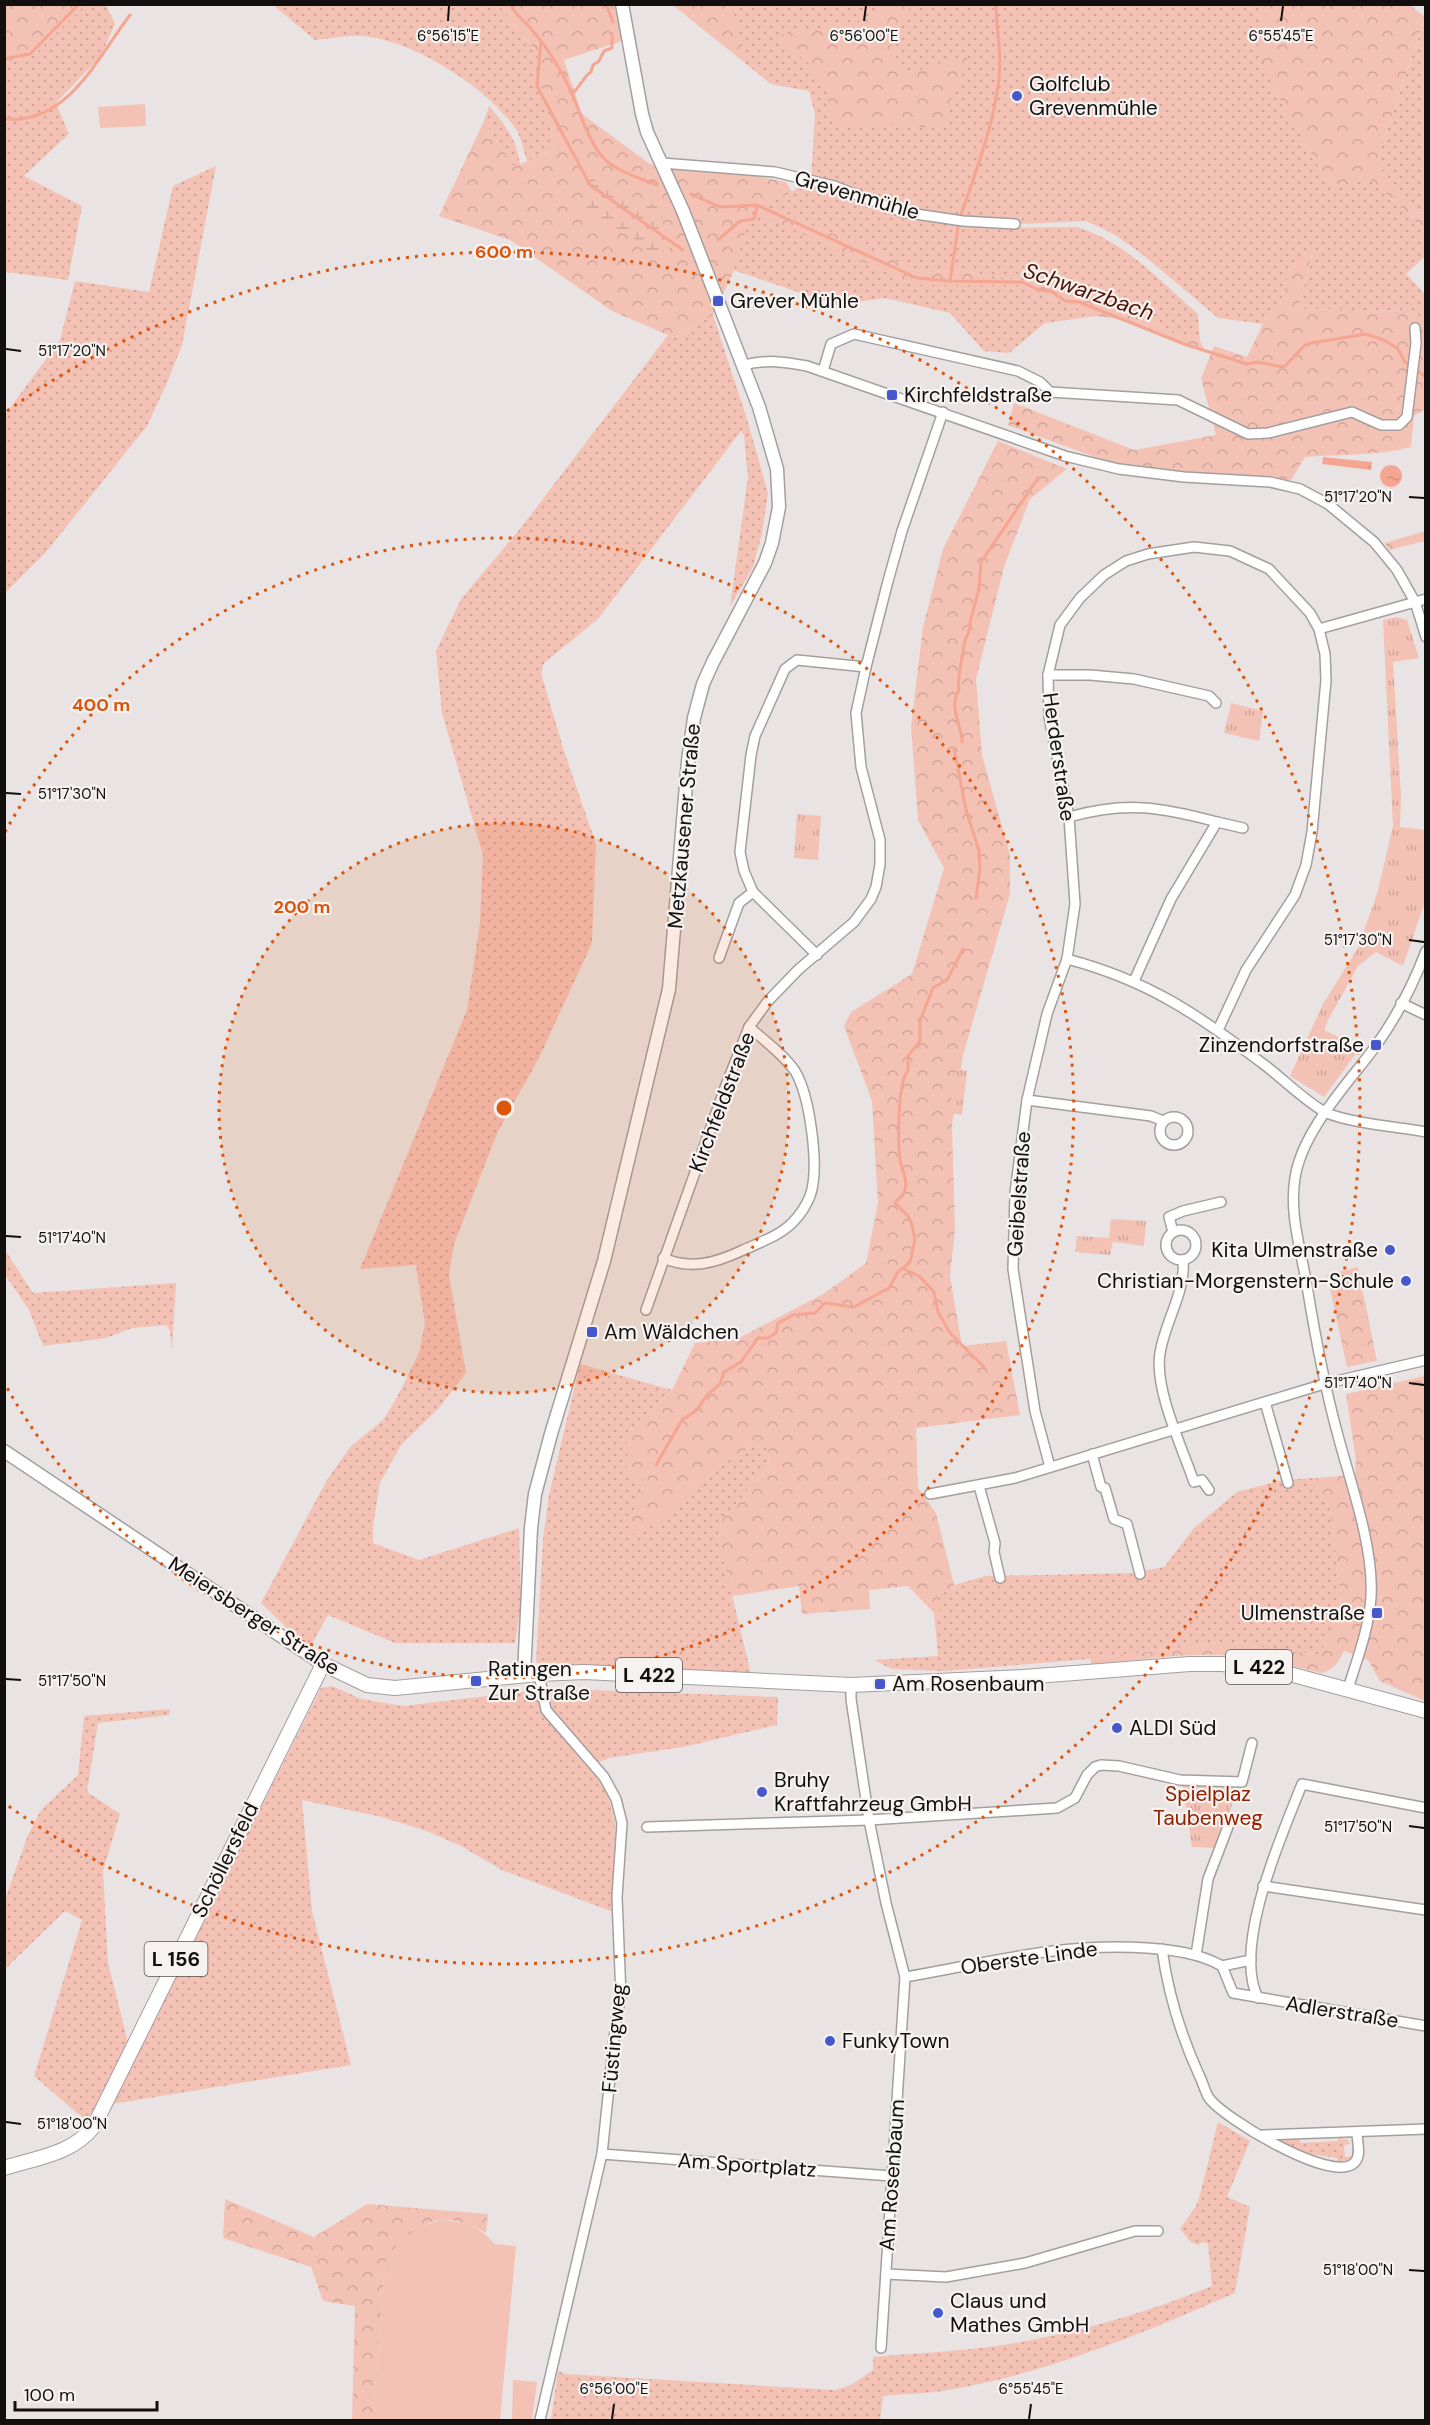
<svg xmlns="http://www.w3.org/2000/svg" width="1430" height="2425" viewBox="0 0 1430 2425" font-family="'DM Sans',sans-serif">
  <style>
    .grass { fill: url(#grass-dots) }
    .forest { fill: url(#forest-crowns) }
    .wetland { fill: url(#wetland-marsh) }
    .park { fill: url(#park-tufts) }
    .pitch { fill: #f4c1b5 }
    .water { fill: url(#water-ripples) }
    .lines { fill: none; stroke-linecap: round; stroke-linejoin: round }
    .stream { stroke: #f5a692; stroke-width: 3 }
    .minor-casing { stroke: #a39f9e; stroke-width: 12 }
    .secondary-casing { stroke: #a39f9e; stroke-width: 15 }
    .primary-casing { stroke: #a39f9e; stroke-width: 16 }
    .minor { stroke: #fff; stroke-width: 9 }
    .secondary { stroke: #fff; stroke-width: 12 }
    .primary { stroke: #fff; stroke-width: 14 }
    .ticks { fill: none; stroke: #11100f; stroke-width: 2 }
    .ring { fill: none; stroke: #dd550c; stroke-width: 3; stroke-dasharray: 3 6 }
    .poi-dot { fill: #4558cc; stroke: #f6f2f0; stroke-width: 2 }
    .labels { text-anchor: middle; stroke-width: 4.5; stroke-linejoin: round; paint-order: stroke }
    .shield { fill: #f6f2f0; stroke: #565452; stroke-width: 1.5 }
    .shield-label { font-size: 20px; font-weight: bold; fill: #11100f }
    .poi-label { font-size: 21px; fill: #11100f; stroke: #f6f2f0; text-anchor: start }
    .street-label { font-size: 21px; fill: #11100f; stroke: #f6f2f0 }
    .park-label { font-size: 21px; fill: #912000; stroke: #f6f2f0 }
    .water-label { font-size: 22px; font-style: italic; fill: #4e1305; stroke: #f6f2f0 }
    .ticks-label { font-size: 15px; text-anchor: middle; fill: #11100f; stroke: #f6f2f0; stroke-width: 4.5; stroke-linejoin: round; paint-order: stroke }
    .centre { fill: #dd550c; stroke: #f6f2f0; stroke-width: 3 }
    .ring-label { font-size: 18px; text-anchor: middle; font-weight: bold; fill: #dd550c; stroke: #f6f2f0; stroke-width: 4.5; stroke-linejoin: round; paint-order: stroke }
  </style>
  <defs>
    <pattern id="grass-dots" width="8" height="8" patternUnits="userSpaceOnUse" patternTransform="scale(1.5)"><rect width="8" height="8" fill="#f4c1b5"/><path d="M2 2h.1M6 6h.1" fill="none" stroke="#d0a59a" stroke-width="1.8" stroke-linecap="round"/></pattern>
    <pattern id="forest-crowns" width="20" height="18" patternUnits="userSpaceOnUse" patternTransform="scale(1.5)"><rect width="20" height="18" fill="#f4c1b5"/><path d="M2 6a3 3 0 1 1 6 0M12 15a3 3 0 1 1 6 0" fill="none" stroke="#d0a59a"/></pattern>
    <pattern id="wetland-marsh" width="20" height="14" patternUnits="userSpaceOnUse" patternTransform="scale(1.5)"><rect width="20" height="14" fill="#f4c1b5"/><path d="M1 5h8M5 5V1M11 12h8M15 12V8" fill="none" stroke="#d0a59a"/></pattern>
    <pattern id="park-tufts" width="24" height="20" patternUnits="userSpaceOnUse" patternTransform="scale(1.5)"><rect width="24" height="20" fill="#f4c1b5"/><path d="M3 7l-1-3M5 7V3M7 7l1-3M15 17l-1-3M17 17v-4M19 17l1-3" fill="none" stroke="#d0a59a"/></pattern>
    <pattern id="water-ripples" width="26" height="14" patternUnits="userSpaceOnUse" patternTransform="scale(1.5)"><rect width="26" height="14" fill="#f5a692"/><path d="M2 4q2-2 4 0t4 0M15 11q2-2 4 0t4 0" fill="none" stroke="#d18e7d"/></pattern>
  </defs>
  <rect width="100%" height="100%" fill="#e9e4e3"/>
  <g class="grass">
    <polygon points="85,5 106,5 115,24 101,56 56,103 69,134 24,176 82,206 68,280 5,272 5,63 34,55"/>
    <path d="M273 5H499L537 53 554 149 527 161C524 152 522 140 517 131 490 89 411 38 360 36 346 35 330 39 315 40Z"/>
    <path d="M673 5H1267L1264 6 1277 95 1330 185 1371 180 1425 230V256L1406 274 1425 294V321L1412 311 1298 309 1313 253 1290 269 1280 304 1263 324 1218 318 1142 254 1112 233 1086 221 999 225 933 221 997 228 1076 227C1124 240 1161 282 1198 314L1200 341 1061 287 957 270 923 273 852 241 762 206 792 192 807 181 901 218 930 221 902 217 811 181 815 114 809 91 771 84Z"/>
    <polygon points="1425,18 1425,213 1416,212 1376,163"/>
    <path d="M489 106C505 124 517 140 520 165L514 167 484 121Z"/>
    <polygon points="216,166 182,345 167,383 147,426 46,552 5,593 5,415 60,340 75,281 149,292 173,186"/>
    <polygon points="752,210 914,285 1018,285 1096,316 1045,323 1009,353 984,351 950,313 885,298 836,305 733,270"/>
    <polygon points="713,315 747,419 768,493 762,533 753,567 730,607 748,477 744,435 741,431 598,619 544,663 541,673 564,751 596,844 592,943 539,1058 498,1131 454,1244 449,1276 466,1373 439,1408 401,1445 380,1483 373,1526 373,1543 419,1560 519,1528 521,1604 515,1643 395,1643 328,1615 309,1649 261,1603 327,1480 351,1446 383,1420 396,1399 419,1353 425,1324 416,1265 360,1269 467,1010 480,922 483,855 442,713 436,651 461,599 520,529 668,335 675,338"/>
    <polygon points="5,1250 33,1293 176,1283 172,1350 170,1331 166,1325 132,1328 106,1338 43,1346 29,1310 5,1275"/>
    <polygon points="580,1364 672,1390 627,1433 646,1481 630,1520 693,1488 727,1461 754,1446 768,1448 769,1466 721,1521 719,1541 751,1674 543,1666 536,1662 543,1539 549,1495"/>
    <polygon points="1314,1478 1318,1491 1330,1509 1342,1603 1320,1655 1225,1642 1090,1659 944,1671 892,1669 874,1660 938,1656 934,1613 939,1616 938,1594 955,1589 954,1585 986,1576 1132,1573 1164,1567 1194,1528 1237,1492 1283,1480"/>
    <polygon points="332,1686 361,1699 404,1706 529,1691 592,1690 778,1697 777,1725 683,1747 609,1758 590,1766 607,1792 615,1823 613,1912 502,1870 461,1846 429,1832 382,1817 302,1800 312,1911 351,2065 112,2104 321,1688"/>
    <polygon points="170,1709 169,1715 98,1723 87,1792 120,1814 103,1871 108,1963 129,2046 90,2124 34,2076 82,1920 65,1911 5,1969 4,1902 28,1835 41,1810 78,1775 84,1716"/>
    <path d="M1218 2122 1250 2141 1227 2197 1250 2207 1235 2293C1142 2334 1042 2375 942 2391 922 2394 902 2394 883 2396L880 2420H551L558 2371 565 2374 835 2390 851 2385 873 2370V2357C918 2353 965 2351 1010 2344 1079 2332 1147 2313 1212 2286L1208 2244 1203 2242 1198 2245 1191 2242 1180 2229 1196 2206 1200 2195Z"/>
    <polygon points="1338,2137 1348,2140 1351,2144 1344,2145 1345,2157 1353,2156 1353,2160 1337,2162 1337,2158 1309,2154 1289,2145 1286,2147 1275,2140 1300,2140 1301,2143 1338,2141"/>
  </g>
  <g class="forest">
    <polygon points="5,4 85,4 85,5 34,55 5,63"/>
    <polygon points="1267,4 1410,5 1425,17 1376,163 1416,212 1425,213 1425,230 1371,180 1330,185 1277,95 1262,60 1255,36 1264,6"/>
    <polygon points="499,5 617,5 622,41 564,60 582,114 650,164 699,170 726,170 786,182 792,192 763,206 852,241 923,273 957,270 1061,287 1200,341 1206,353 1126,320 1096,316 1018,285 914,285 752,211 732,275 713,315 675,338 612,311 510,240 439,216 484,121 514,167 554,149 537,53"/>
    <polygon points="673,5 730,5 739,29 746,63"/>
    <polygon points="887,5 912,5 900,21 891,49 907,74 969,54 942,128 832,123 827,92 806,61 773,37 870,18"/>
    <path d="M1313 252 1298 309 1412 311 1425 321V409L1414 416 1411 447C1377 456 1340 454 1305 457L1291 480 1200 474 1114 464 1008 425 1014 403 1134 450 1216 435 1201 378 1214 346 1247 357 1263 324 1280 304 1290 269Z"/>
    <polygon points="998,441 1067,469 1030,499 1004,567 976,679 982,755 1010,855 1010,894 963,1055 952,1125 955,1230 950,1276 962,1346 1006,1341 1020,1415 916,1428 918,1488 936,1513 955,1589 938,1594 940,1617 934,1613 908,1586 869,1590 870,1609 802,1614 799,1586 732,1596 719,1541 721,1521 769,1466 768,1448 754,1446 727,1461 693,1488 657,1524 632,1534 630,1520 646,1482 627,1477 627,1433 672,1390 695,1343 737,1339 825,1293 866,1263 878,1203 872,1101 844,1026 851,1012 912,974 944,868 918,820 911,726 923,627 943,549"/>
    <polygon points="1425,531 1425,541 1389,550 1385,543"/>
    <polygon points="1358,1267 1377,1361 1347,1367 1327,1275"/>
    <path d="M1425 1376V1701L1380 1681 1368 1660 1344 1651C1338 1662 1335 1670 1321 1673 1288 1665 1255 1658 1221 1655 1178 1653 1134 1661 1092 1665L1090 1659 1225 1642 1320 1655 1342 1603 1330 1509 1318 1491 1314 1478 1355 1475 1356 1460 1346 1394Z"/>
    <path d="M225 2199 314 2237 367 2204 488 2214 486 2233C471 2224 445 2214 427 2224 416 2229 395 2255 385 2264L373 2413 375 2420H352L355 2306 323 2301 311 2267 223 2238Z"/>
  </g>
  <path class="wetland" d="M601 174C623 203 643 193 662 211L663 222 670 251H649L638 247 634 237 598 226 579 210 586 192Z"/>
  <g class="park">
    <polygon points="1397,617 1407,620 1419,658 1393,662 1401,796 1400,827 1425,830 1425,902 1403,966 1376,952 1358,966 1327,1022 1324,1030 1360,1048 1324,1097 1290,1076 1323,1004 1358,948 1377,894 1393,826 1383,620"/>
    <polygon points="1231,703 1263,711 1259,741 1224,733"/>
    <polygon points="797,814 821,816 818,860 794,858"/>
    <polygon points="956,1069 967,1071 962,1115 949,1113"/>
    <polygon points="1111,1219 1146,1221 1144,1246 1113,1242 1110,1255 1075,1252 1077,1236 1109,1238"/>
    <polygon points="1182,1783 1239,1785 1217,1848 1192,1847"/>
  </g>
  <g class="pitch">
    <polygon points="145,104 146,126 100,128 98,107"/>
    <path d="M441 2220C470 2223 475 2224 495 2244L516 2246 500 2420H375L373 2413 385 2264C396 2239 416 2226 441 2220Z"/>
    <polygon points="513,2380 537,2382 532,2420 512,2420"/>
  </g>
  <g class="water">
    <polygon points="1323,457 1372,462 1371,470 1322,464"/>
    <circle cx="1391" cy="476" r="11"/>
  </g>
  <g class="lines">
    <g class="stream">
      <path d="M510 4C515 15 524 20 531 29 542 41 552 56 560 70 576 96 583 131 600 154 613 171 638 177 657 185"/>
      <polyline points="606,4 613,22"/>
      <polyline points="541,41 537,86 590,185 683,250"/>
      <polyline points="4,59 30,54 79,4"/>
      <path d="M573 93C580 87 584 76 591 72L593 65 599 61 604 51 612 48V34"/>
      <path d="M4 119C68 125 97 58 130 15"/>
      <polyline points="691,194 720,207 757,205 917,278 950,281 1022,282 1039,290 1051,291 1065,301 1079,302 1184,344 1247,364 1257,362 1284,367 1306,344 1366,334 1384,340 1398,349 1405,362 1426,377"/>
      <path d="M961 215C976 171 994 125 999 78 1002 53 996 29 996 4"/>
      <polyline points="718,240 740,221 754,219 757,206"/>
      <polyline points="950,281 958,227"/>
      <path d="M962 742C962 725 948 707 959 690 957 682 963 651 965 641 967 634 971 629 970 622L979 589 981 562 1038 478"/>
      <polyline points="954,748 966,810 979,851 980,869 976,898"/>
      <polyline points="903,1268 920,1277 934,1292 938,1312 950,1333 984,1367"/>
      <path d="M656 1465 682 1420 697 1410 707 1395 720 1384 724 1372 741 1362 758 1338H768L776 1333 778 1323 793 1315 815 1313 825 1303 854 1307 889 1288 898 1272 910 1262 915 1240 912 1225 908 1216 895 1203C897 1200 902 1196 904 1193 909 1181 902 1171 900 1160 898 1143 897 1082 908 1071V1056L920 1041V1021L933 988 947 980 963 949"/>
    </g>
    <defs>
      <g id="minor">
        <polyline points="662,163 775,172 834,186 902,212 963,221 1015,224"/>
        <path d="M744 365C767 359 785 362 807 366L1065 456 1119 469 1184 477 1270 482 1300 489 1328 504 1374 542 1397 570 1415 602 1426 637"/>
        <polyline points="823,371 831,344 854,334 1018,371 1040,382 1050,392 1178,400 1248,434 1268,433 1352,412 1381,425 1399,425 1407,417 1416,343 1415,328"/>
        <polyline points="1319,629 1426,599"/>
        <polyline points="1048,675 1090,675 1134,679 1209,696 1216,703"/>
        <path d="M1069 817C1126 801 1161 807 1217 822L1171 899 1134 981"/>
        <polyline points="1217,822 1243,828"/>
        <polyline points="817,955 753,892 744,871 740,852 751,755 755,736 785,669 797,660 866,667"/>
        <polyline points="719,958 739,903 753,892"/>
        <path d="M1067 959C1147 980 1197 1014 1262 1063 1280 1076 1309 1105 1327 1113 1350 1123 1399 1127 1426 1132"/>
        <polyline points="1401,1003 1426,1015"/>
        <polyline points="1027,1100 1151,1116 1163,1121"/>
        <circle cx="1174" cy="1131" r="14"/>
        <circle cx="1181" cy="1245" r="15"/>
        <polyline points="1173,1232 1169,1217 1183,1211 1221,1202"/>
        <path d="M663 1258C691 1270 715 1263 741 1251 758 1243 780 1236 793 1222 800 1215 806 1206 810 1196 820 1169 810 1096 795 1071 783 1054 765 1041 749 1027"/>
        <path d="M1183 1260C1186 1292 1165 1321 1160 1353 1154 1389 1182 1447 1194 1482L1202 1480 1209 1490"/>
        <polyline points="646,1310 726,1085 749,1027 768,1001 799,969 854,922 871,899 876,887 880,864 880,840 861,767 856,713 866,667 888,581 902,531 943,412"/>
        <polyline points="1265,1402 1288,1483"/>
        <polyline points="1092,1454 1101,1487 1105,1488 1114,1519 1127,1524 1140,1574"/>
        <polyline points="1050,1467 1035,1411 1013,1269 1015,1193 1027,1100 1047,1014 1067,959 1075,904 1069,817 1049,717 1048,675 1060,625 1080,598 1104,575 1126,561 1148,554 1194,547 1230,551 1269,569 1310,613 1319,629 1325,654 1326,680 1312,832 1306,865 1295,895 1246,970 1218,1030"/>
        <polyline points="979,1486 995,1543 994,1552 1000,1578"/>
        <polyline points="930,1494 1015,1478 1324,1384 1426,1360"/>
        <polyline points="539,1674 546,1710 604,1777 616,1799 622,1823 617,1897 621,1997 616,2020 602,2154 540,2420"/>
        <polyline points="851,1685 851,1699 869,1820 886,1903 905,1977 881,2348"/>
        <path d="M1348 1689C1357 1659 1369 1629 1371 1597 1374 1546 1350 1482 1337 1432 1324 1384 1315 1335 1307 1286 1301 1250 1289 1214 1295 1178 1302 1131 1347 1085 1375 1047 1396 1018 1413 985 1426 951"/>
        <polyline points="647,1827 869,1820 1057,1808 1075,1798 1087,1775 1095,1767 1101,1765 1119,1766 1180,1780 1242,1782 1252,1743"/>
        <polyline points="1263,1886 1426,1910"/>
        <path d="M1162 1949C1168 1993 1181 2036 1200 2077 1203 2083 1205 2092 1209 2098 1223 2118 1332 2184 1354 2163 1362 2156 1357 2142 1357 2133"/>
        <polyline points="1196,1955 1208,1879 1229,1824"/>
        <polyline points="1222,1966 1233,1993 1426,2026"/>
        <polyline points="1222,1966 1251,1960"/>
        <path d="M905 1977C989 1963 1060 1942 1147 1948 1173 1950 1199 1953 1222 1966"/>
        <path d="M1258 1998C1232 1946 1282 1835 1302 1784L1426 1808"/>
        <polyline points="1263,2135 1426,2129"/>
        <polyline points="602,2154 891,2176"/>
        <polyline points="886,2274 946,2277 1025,2263 1135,2231 1158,2231"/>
      </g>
      <g id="secondary">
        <polyline points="4,1451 323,1664"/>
        <polyline points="524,1675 531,1528 535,1494 551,1434 604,1261 669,989 688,761 694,718 703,684 713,662 765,563 772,543 779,507 777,469 759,407 683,211 647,132 642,114 622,4"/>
      </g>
      <path id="primary" d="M4 2168C36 2158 73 2154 94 2126L323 1664 367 1685 395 1688 539 1674 584 1672 851 1685 1023 1677 1190 1664H1222L1275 1670 1426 1711"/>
    </defs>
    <use href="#minor" class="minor-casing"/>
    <use href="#secondary" class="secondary-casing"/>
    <use href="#primary" class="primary-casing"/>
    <use href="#minor" class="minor"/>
    <use href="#secondary" class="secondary"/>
    <use href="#primary" class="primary"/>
  </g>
  <path class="ticks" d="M448 21 449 6M864 21 866 6M1281 21 1283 6M6 349 21 351M1409 497 1424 498M6 793 21 794M1409 940 1424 942M6 1236 21 1237M1409 1383 1424 1385M6 1679 21 1680M1409 1826 1424 1828M6 2122 21 2124M1409 2270 1424 2271M612 2419 614 2404M1029 2419 1031 2404"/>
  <circle cx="504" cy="1108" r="285" fill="#dd550c" fill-opacity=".12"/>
  <g class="ring">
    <circle cx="504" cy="1108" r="285"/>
    <path d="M5 832A570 570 0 1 1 5 1384"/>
    <path d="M7 411A856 856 0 1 1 7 1805"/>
  </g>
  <g class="poi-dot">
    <circle cx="1017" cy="96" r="6"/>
    <rect x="712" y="295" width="12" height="12" rx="3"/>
    <rect x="886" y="389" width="12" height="12" rx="3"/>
    <rect x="1370" y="1039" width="12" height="12" rx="3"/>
    <circle cx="1390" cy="1250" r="6"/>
    <circle cx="1406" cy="1281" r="6"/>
    <rect x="586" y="1326" width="12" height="12" rx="3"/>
    <rect x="1371" y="1607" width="12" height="12" rx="3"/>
    <rect x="470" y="1675" width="12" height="12" rx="3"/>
    <rect x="874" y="1678" width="12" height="12" rx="3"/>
    <circle cx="1117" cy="1728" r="6"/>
    <circle cx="762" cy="1792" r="6"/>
    <circle cx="830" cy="2041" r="6"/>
    <circle cx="938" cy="2313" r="6"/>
  </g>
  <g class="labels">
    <g class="shield">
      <rect x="1226" y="1650" width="66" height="34" rx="4.5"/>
      <rect x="616" y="1658" width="66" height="34" rx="4.5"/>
      <rect x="144.5" y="1942" width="63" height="34" rx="4.5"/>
    </g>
    <g class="shield-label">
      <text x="1259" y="1674">L 422</text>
      <text x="649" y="1682">L 422</text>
      <text x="176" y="1966">L 156</text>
    </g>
    <g class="poi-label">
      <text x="1029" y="91">Golfclub<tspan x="1029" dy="24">Grevenmühle</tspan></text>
      <text x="730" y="308">Grever Mühle</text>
      <text x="904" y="402">Kirchfeldstraße</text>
      <text x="1364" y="1052" text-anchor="end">Zinzendorfstraße</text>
      <text x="1378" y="1257" text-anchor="end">Kita Ulmenstraße</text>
      <text x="1394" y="1288" text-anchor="end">Christian-Morgenstern-Schule</text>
      <text x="604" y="1339">Am Wäldchen</text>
      <text x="1365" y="1620" text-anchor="end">Ulmenstraße</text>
      <text x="488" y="1676">Ratingen<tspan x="488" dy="24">Zur Straße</tspan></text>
      <text x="892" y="1691">Am Rosenbaum</text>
      <text x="1129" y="1735">ALDI Süd</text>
      <text x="774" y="1787">Bruhy<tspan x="774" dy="24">Kraftfahrzeug GmbH</tspan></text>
      <text x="842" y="2048">FunkyTown</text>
      <text x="950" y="2308">Claus und<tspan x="950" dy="24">Mathes GmbH</tspan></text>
    </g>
    <g class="street-label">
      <text transform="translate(857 195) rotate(16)" y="7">Grevenmühle</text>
      <text transform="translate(1059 757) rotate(82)" y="7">Herderstraße</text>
      <text transform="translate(684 826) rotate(-85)" y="7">Metzkausener Straße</text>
      <text transform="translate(722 1102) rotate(-69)" y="7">Kirchfeldstraße</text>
      <text transform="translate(1019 1194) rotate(-86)" y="7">Geibelstraße</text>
      <text transform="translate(254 1616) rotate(33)" y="7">Meiersberger Straße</text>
      <text transform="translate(225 1860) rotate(-64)" y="7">Schöllersfeld</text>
      <text transform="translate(1029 1958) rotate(-8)" y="7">Oberste Linde</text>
      <text transform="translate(1342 2012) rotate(9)" y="7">Adlerstraße</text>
      <text transform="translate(614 2038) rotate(-85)" y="7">Füstingweg</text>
      <text transform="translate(747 2165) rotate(4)" y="7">Am Sportplatz</text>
      <text transform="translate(892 2175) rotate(-86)" y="7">Am Rosenbaum</text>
    </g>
    <g class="park-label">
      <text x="1208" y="1801">Spielplaz<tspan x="1208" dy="24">Taubenweg</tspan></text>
    </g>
    <g class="water-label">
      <text transform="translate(1089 291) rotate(19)" y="8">Schwarzbach</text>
    </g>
  </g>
  <g class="ticks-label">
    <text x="448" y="41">6°56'15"E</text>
    <text x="864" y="41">6°56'00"E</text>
    <text x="1281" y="41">6°55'45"E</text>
    <text x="72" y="356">51°17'20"N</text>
    <text x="1358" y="502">51°17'20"N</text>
    <text x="72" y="799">51°17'30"N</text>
    <text x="1358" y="945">51°17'30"N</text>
    <text x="72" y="1243">51°17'40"N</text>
    <text x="1358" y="1388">51°17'40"N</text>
    <text x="72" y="1686">51°17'50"N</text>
    <text x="1358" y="1832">51°17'50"N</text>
    <text x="72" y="2129">51°18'00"N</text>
    <text x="1358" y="2275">51°18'00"N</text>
    <text x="614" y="2394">6°56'00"E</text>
    <text x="1031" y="2394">6°55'45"E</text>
  </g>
  <circle cx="504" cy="1108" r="9" class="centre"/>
  <g class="ring-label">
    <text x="504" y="258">600 m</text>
    <text x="101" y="711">400 m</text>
    <text x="302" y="913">200 m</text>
  </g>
  <rect width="1430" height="2425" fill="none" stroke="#11100f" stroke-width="12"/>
  <path d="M15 2401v9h142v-9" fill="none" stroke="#11100f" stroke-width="3"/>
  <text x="24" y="2401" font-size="18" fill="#11100f" stroke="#f6f2f0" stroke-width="4.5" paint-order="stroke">100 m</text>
</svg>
